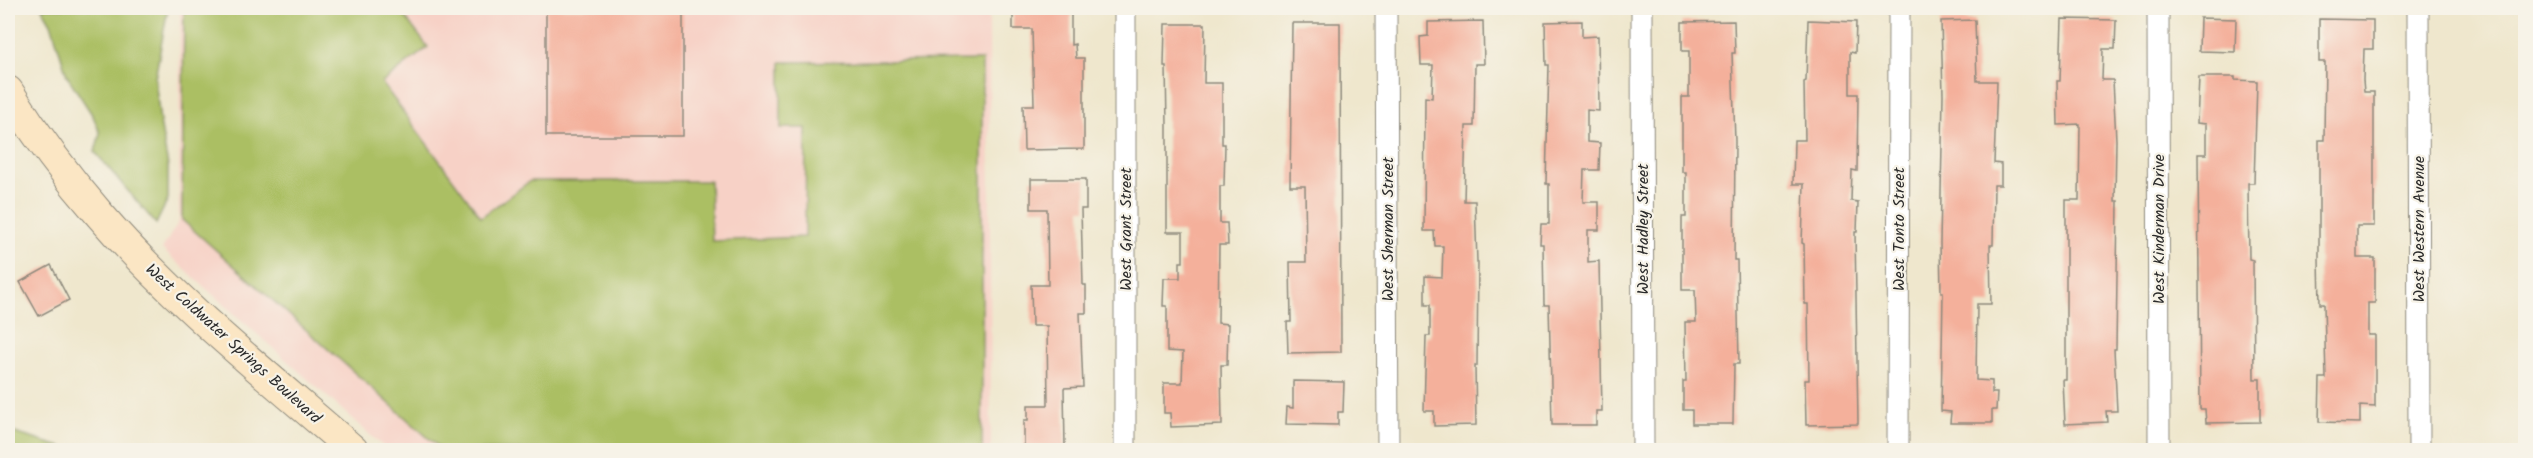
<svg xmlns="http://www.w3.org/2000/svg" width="2533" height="458" viewBox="0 0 2533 458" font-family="Kalam,sans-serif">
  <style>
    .built { fill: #f7d1c6 }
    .green { fill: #abbf63; stroke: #6b7547; stroke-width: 1.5 }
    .building { fill: #f4b09b }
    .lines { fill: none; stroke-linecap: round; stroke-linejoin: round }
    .street-casing { stroke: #8d897c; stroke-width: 23 }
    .secondary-casing { stroke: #8d897c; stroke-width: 32 }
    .street { stroke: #fff; stroke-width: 21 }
    .secondary { stroke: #fbe6c4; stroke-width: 30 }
    .labels { text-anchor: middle; stroke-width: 4.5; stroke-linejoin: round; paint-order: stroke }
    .street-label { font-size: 16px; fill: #2b2b2b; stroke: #f7f3e8 }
  </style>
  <rect width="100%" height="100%" fill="#f7f3e8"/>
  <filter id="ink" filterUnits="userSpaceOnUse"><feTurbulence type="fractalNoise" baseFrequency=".0167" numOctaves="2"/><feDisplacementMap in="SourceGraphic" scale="12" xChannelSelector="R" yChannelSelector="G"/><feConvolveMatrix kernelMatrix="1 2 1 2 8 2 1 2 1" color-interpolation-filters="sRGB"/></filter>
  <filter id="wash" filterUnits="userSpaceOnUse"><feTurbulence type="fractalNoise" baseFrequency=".008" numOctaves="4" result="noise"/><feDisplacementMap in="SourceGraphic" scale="24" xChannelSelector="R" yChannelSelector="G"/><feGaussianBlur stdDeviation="1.35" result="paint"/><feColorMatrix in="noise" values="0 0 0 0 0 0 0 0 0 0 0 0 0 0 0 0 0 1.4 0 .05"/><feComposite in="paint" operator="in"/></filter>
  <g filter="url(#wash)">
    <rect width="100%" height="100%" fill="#efe7cd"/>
    <polygon class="built" points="180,8 989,8 991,450 387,450 162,249 179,221"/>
    <g class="green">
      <polygon points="42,8 168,8 155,78 160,122 168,166 168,199 156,224 95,152 100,133 93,116 67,76 51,23"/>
      <polygon points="184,8 398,8 428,47 382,83 481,217 530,181 710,181 712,241 805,237 806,128 781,128 781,62 982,60 982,450 442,450 182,220"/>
      <polygon points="8,431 71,450 8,450"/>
    </g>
    <g id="blocks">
      <g class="building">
        <rect x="546" y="8" width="137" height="128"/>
        <polygon points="1013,8 1071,8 1071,45 1075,44 1076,58 1084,58 1084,149 1024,150 1023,105 1034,105 1032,29 1013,29"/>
        <polygon points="2200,18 2236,19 2235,52 2199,51"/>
        <polygon points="2062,19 2116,20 2115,49 2103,49 2102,80 2113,80 2116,140 2115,201 2118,201 2116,349 2114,349 2117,411 2106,411 2107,422 2065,424 2063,380 2066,380 2066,200 2079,200 2080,124 2058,125 2057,81 2060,81"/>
        <polygon points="2319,19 2373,20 2373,49 2364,49 2363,80 2364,92 2374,92 2374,226 2357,226 2357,258 2375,258 2375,303 2368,303 2368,335 2375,335 2375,407 2360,406 2360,423 2319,422 2320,378 2326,378 2324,304 2320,304 2319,259 2319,140 2324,140 2325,62 2319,62"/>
        <polygon points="1808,20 1856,22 1855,53 1850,52 1850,94 1858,94 1857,171 1852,170 1851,201 1858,202 1857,232 1855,232 1858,424 1806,425 1805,380 1809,380 1808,304 1805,304 1804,244 1802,243 1804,184 1793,184 1794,140 1805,140 1804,82 1806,81"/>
        <polygon points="1975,20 1977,81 1997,81 1994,163 2001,164 2001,185 1994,185 1993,245 1990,245 1991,304 1977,304 1976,380 1992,381 1992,393 1997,393 1996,410 1992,410 1992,423 1950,423 1951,412 1941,411 1943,292 1941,292 1940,243 1943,95 1941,21"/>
        <polygon points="1483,21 1484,64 1475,64 1474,126 1466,126 1464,201 1475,201 1477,262 1478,262 1477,366 1475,366 1476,425 1434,426 1434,411 1424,411 1426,336 1430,336 1430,305 1425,305 1425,276 1442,277 1443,246 1435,246 1434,231 1424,231 1425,97 1432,98 1433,65 1421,65 1420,37 1428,36 1428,22"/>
        <polygon points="1582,21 1582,37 1598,36 1599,111 1587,110 1587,142 1600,143 1599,170 1584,170 1583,202 1599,202 1599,230 1588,230 1588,262 1599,261 1602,411 1596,411 1596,425 1552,425 1549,305 1544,305 1543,244 1540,244 1541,224 1549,224 1549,184 1546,184 1549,65 1546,65 1545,22"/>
        <polygon points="1734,21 1735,53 1732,53 1735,141 1734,260 1737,260 1739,364 1734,364 1733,424 1692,424 1692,410 1683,410 1683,381 1686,381 1685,322 1696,322 1695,290 1682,290 1682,217 1686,217 1686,172 1682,172 1682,97 1689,97 1689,51 1682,51 1682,22"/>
        <polygon points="1292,23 1340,23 1341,352 1288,353 1287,322 1291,322 1290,262 1306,262 1305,186 1290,186"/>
        <polygon points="1165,24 1205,24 1204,83 1222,83 1222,144 1225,144 1224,186 1220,186 1220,223 1227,223 1228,245 1219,245 1218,323 1228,324 1227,365 1221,365 1222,425 1171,427 1170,413 1164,413 1164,383 1182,383 1183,352 1167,351 1167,306 1163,306 1164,278 1180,278 1180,262 1183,262 1183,232 1167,232 1167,126 1166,66 1164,66"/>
        <polygon points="2199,77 2235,77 2235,80 2257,81 2254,183 2248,183 2249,259 2253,260 2254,379 2260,379 2260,422 2206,423 2205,409 2200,409 2198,154 2206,154 2206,124 2197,123"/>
        <polygon points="1031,179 1086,179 1086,209 1081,209 1083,285 1086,285 1086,313 1080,313 1083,387 1064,388 1065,448 1024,449 1024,420 1028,420 1028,405 1048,405 1047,326 1032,326 1031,285 1048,285 1047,209 1031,209"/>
        <polygon points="51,265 69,300 39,316 20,282"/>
        <polygon points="1293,381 1344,382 1343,412 1338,412 1338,425 1286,424 1287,407 1293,408"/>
      </g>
    </g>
  </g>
  <g filter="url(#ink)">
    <use href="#blocks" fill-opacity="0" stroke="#8d897c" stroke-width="1.5"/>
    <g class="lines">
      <defs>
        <g id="street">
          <polyline points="1125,8 1125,450"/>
          <polyline points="1386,8 1388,450"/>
          <polyline points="1642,8 1643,450"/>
          <polyline points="2158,8 2159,450"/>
          <polyline points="2418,8 2419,450"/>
          <polyline points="1898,450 1899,8"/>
        </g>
        <path id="secondary" d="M8 91C35 134 66 176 100 215 175 302 267 375 353 450"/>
      </defs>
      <use href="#street" class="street-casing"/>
      <use href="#secondary" class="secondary-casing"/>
      <use href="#street" class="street"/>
      <use href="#secondary" class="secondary"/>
    </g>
  </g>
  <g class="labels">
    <g class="street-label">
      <text transform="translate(1125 229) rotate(-90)" y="6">West Grant Street</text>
      <text transform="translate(1387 229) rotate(-90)" y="6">West Sherman Street</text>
      <text transform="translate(1642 229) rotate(-90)" y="6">West Hadley Street</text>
      <text transform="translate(1898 229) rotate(-90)" y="6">West Tonto Street</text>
      <text transform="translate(2158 229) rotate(-90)" y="6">West Kinderman Drive</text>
      <text transform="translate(2418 229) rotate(-90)" y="6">West Western Avenue</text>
      <text transform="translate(234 343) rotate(42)" y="6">West Coldwater Springs Boulevard</text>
    </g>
  </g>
  <rect width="2533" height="458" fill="none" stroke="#f7f3e8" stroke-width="30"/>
</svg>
